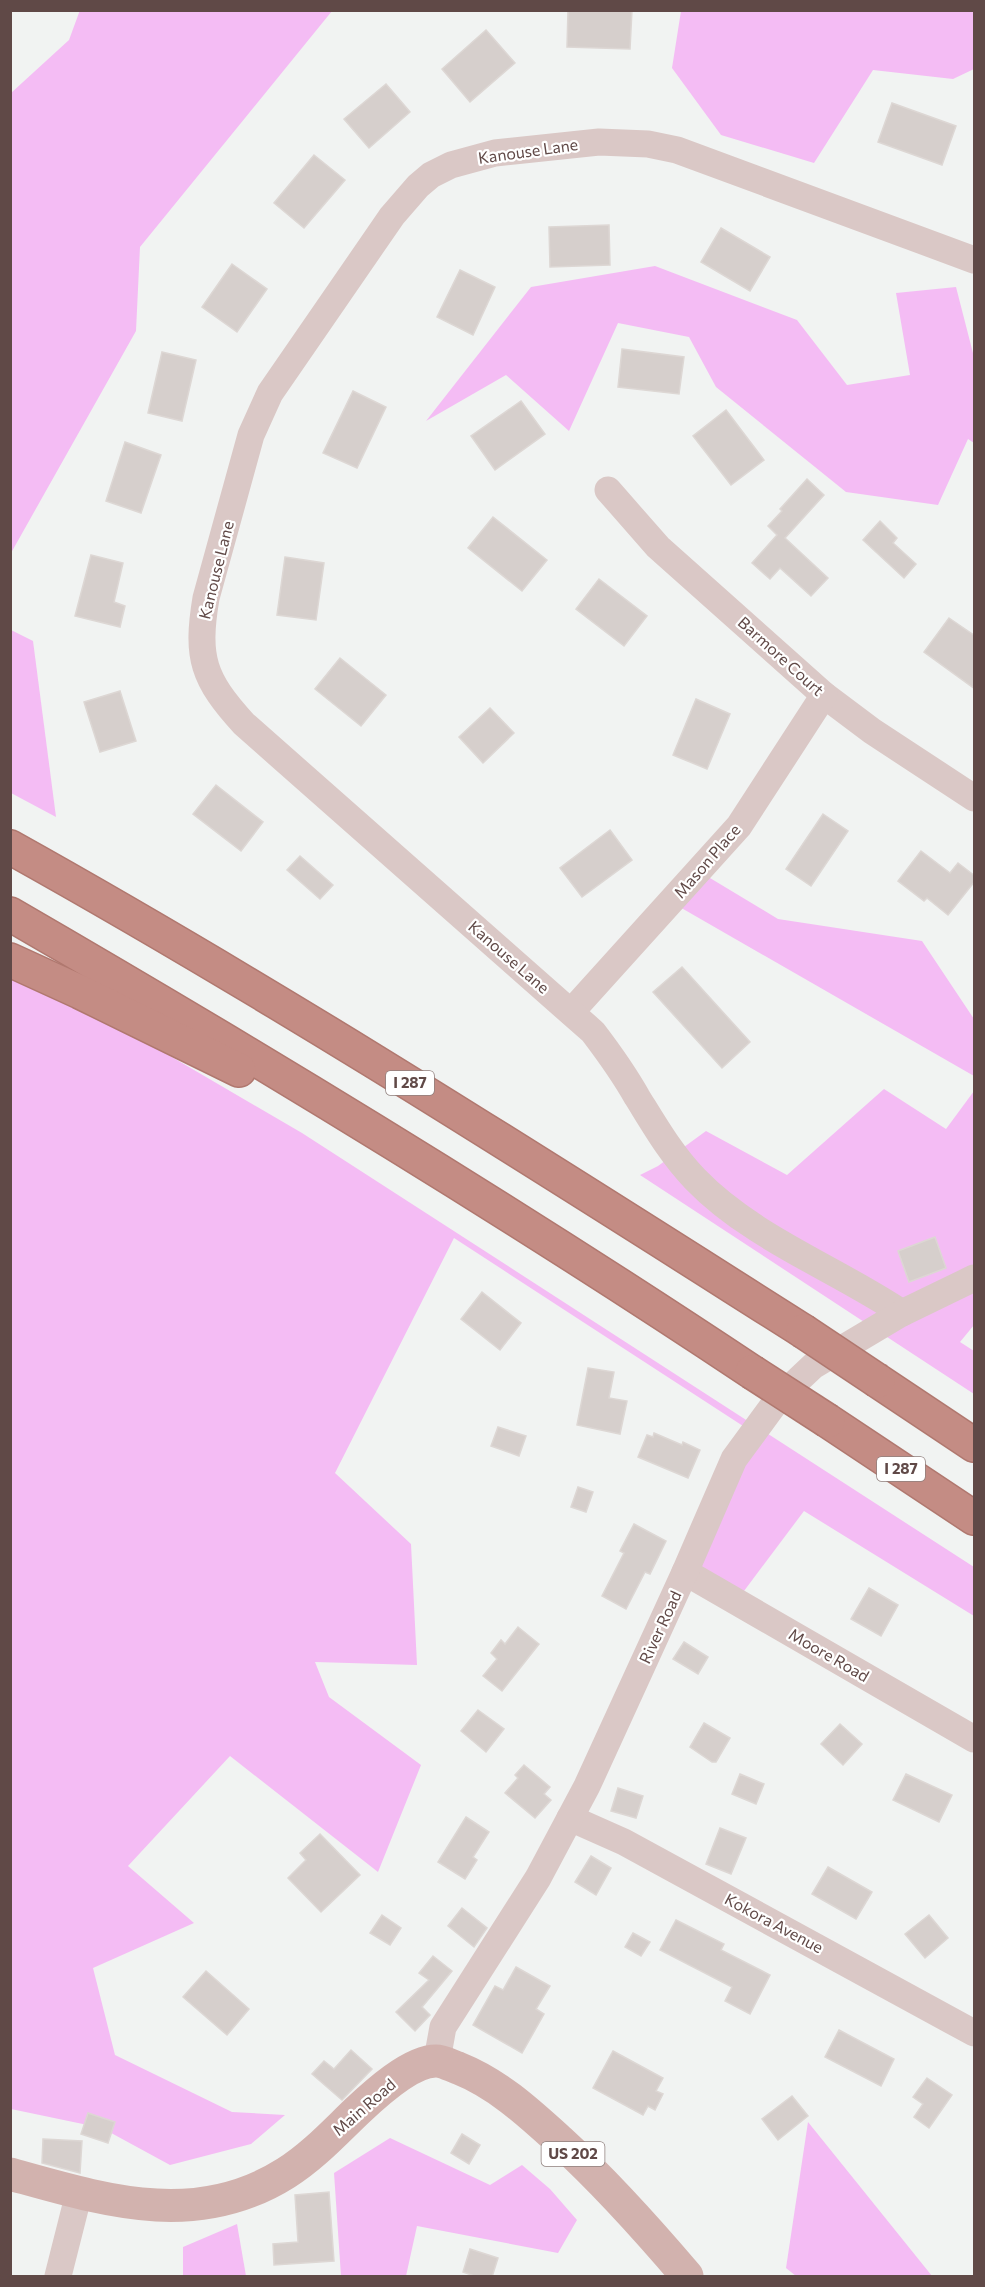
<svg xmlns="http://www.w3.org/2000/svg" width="985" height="2287" viewBox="0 0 985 2287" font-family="Commissioner,sans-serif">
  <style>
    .green { fill: #f4bcf4 }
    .building { fill: #d6cfcc; stroke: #ddd7d4; stroke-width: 1.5 }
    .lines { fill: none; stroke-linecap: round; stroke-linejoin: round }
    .highway-casing { stroke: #b0786f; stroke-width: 36 }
    .minor { stroke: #dac8c6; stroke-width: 27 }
    .major { stroke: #d2b2ae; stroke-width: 33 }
    .highway { stroke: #c48c84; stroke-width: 33 }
    .highway-bridge-casing { stroke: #b0786f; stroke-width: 36; stroke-linecap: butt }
    .highway-bridge { stroke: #c48c84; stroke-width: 33 }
    .labels { text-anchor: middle; stroke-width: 4.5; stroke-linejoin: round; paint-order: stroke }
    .shield { fill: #fff; stroke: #90807e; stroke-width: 1.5 }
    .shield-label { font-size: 15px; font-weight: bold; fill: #604947 }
    .street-label { font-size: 16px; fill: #604947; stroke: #fff }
  </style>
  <rect width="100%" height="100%" fill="#f1f3f2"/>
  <g class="green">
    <polygon points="80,10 332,11 140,247 136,331 11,553 11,93 69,40"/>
    <polygon points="681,11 974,11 974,69 953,79 873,70 814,163 721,135 672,68"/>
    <polygon points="655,266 797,320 847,385 910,375 896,293 956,287 974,357 974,443 968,439 938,505 846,492 716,387 689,337 618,323 569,431 506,375 426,421 531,287"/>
    <polygon points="11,630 33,641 56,817 11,793"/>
    <polygon points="695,869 778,919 922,941 974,1019 974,1076 671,902"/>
    <polygon points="11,974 24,977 165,1053 302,1133 974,1567 974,1616 804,1511 741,1595 680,1564 743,1426 454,1238 335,1473 411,1544 417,1665 315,1662 329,1697 421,1765 378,1872 230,1756 128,1866 194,1923 93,1968 115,2055 232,2112 285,2115 251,2144 170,2165 102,2128 11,2109"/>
    <polygon points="884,1089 946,1129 974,1091 974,1325 960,1342 974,1351 974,1394 640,1175 658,1166 706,1131 787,1175"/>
    <polygon points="808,2122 932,2276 796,2276 786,2268"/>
    <polygon points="390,2138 490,2185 522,2165 550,2189 577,2220 558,2253 417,2226 406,2276 341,2276 334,2173"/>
    <polygon points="237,2224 246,2276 183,2276 183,2247"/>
  </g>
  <g class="building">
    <polygon points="568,10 632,10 630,49 567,47"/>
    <polygon points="486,30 515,63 470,102 442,69"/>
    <polygon points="386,84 410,112 369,148 344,119"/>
    <polygon points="892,103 956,126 942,165 878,142"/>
    <polygon points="314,155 345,180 304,228 274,203"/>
    <polygon points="609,225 610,265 550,267 549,227"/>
    <polygon points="721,228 770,257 750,291 701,262"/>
    <polygon points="232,264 267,289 237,332 202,307"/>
    <polygon points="460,270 495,287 473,335 437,317"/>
    <polygon points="622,349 684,357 679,394 618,387"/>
    <polygon points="162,352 196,360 182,421 148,413"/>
    <polygon points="353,391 386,407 357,468 323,453"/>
    <polygon points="521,401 545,434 495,470 471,436"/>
    <polygon points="726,410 764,460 731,485 693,436"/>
    <polygon points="125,442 161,455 141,513 106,501"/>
    <polygon points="807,479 824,495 785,538 828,578 811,596 780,568 770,579 752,563 777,535 768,526 782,511 780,509"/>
    <polygon points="493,517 547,560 522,591 468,548"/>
    <polygon points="880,521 897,538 893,543 916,564 904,578 863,540"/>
    <polygon points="91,555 123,563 114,602 125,606 120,627 75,616"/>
    <polygon points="285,557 324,563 316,620 277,615"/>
    <polygon points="599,579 647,616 624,646 576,609"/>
    <polygon points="949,618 975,636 975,689 924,652"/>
    <polygon points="340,658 386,695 361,726 315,689"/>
    <polygon points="120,691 136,741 100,752 84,702"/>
    <polygon points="696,699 730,714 707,769 673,755"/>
    <polygon points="490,708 514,733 483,763 459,737"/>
    <polygon points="216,785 263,822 241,851 193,814"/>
    <polygon points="823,814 848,831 811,886 786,869"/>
    <polygon points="610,830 632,860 582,897 560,868"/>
    <polygon points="921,851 950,873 958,863 975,876 975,881 948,915 927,898 924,901 898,881"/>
    <polygon points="300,856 333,885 320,899 287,870"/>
    <polygon points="682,967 750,1042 722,1068 653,992"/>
    <polygon points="935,1237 946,1268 909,1282 898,1251"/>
    <polygon points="482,1292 521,1323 500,1350 461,1319"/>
    <polygon points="588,1368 614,1372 609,1398 627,1401 620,1434 577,1425"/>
    <polygon points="498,1427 526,1436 519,1456 491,1446"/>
    <polygon points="654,1433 682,1445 683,1442 700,1450 688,1478 638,1457 647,1435 653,1437"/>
    <polygon points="578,1487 593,1492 586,1512 571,1507"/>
    <polygon points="634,1524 666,1541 650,1574 645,1572 626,1609 602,1596 624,1553 620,1551"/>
    <polygon points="869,1588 898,1605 881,1636 851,1619"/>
    <polygon points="518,1627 539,1644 502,1691 483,1676 497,1659 491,1653 501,1640 505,1644"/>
    <polygon points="684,1642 708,1657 698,1674 673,1659"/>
    <polygon points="478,1710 504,1729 486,1752 461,1731"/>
    <polygon points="704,1723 730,1738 716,1762 712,1762 690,1747"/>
    <polygon points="840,1724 862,1744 843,1765 821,1744"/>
    <polygon points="524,1765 550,1787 544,1794 551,1800 535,1818 505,1793 518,1778 515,1775"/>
    <polygon points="740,1774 764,1784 756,1804 732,1794"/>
    <polygon points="906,1774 952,1795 939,1822 893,1800"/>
    <polygon points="618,1788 643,1796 636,1818 611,1811"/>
    <polygon points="466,1817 489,1832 473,1857 477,1860 465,1879 438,1862"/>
    <polygon points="720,1828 746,1838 731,1874 706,1864"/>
    <polygon points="320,1834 360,1875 321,1912 288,1878 306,1860 300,1853"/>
    <polygon points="591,1856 611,1868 596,1895 575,1882"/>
    <polygon points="828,1867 872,1892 856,1919 812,1894"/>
    <polygon points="462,1908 487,1928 474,1947 448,1926"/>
    <polygon points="382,1915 401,1928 390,1945 370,1933"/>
    <polygon points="929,1915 948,1938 925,1958 905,1934"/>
    <polygon points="676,1920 724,1944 721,1950 770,1975 750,2014 725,2001 732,1987 660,1950"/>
    <polygon points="633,1933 650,1942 641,1956 625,1947"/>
    <polygon points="433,1956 452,1971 422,2007 430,2015 415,2031 396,2012 429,1980 419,1973"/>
    <polygon points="516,1967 550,1986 536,2009 544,2014 522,2053 473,2025 495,1986 503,1990"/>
    <polygon points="206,1971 249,2009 227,2035 183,1997"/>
    <polygon points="839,2030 894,2059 881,2086 825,2057"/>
    <polygon points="351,2050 372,2069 342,2100 312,2074 324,2061 334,2069"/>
    <polygon points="613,2051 663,2078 656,2091 663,2094 655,2110 648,2106 643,2115 593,2088"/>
    <polygon points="927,2078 952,2095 929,2128 914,2117 923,2104 913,2097"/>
    <polygon points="792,2096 808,2116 778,2140 762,2119"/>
    <polygon points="88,2113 115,2122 108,2143 81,2134"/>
    <polygon points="462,2134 480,2145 469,2164 451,2153"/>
    <polygon points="43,2139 82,2141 80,2173 42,2163"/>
    <polygon points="329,2192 334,2261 274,2265 273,2244 298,2242 295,2195"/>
    <polygon points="470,2249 498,2258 492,2277 477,2277 463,2272"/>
  </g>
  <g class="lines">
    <defs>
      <g id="highway">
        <path d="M10 847C281 998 541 1165 803 1331"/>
        <path d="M10 914C262 1060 510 1211 752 1372"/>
        <polyline points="10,960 80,992 239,1070"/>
        <polyline points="878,1381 974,1445"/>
        <polyline points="828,1421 974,1518"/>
      </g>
    </defs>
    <use href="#highway" class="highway-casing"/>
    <g class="minor">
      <polyline points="608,490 658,547 824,695 872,731 974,798"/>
      <polyline points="571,1012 739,826 824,695"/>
      <path d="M902 1313C835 1268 752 1238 695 1179 671 1154 655 1126 637 1097 624 1074 609 1053 593 1032L244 724C203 679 196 658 206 598L251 435 270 393 392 216 418 186 431 175 451 165 495 153 599 142 648 144 677 150 974 260"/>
      <polyline points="685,1572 974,1739"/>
      <polyline points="570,1818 624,1842 974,2033"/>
      <polyline points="437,2060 443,2027 538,1878 587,1786 685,1572 734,1459 778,1399 813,1366 902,1313 974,1278"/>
      <polyline points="58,2276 79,2193"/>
    </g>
    <path class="major" d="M10 2174C104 2200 196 2230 286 2173 313 2156 335 2132 357 2111 375 2094 411 2061 436 2061 443 2061 452 2066 458 2068 498 2084 528 2112 560 2141 606 2183 647 2229 687 2276"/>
    <use href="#highway" class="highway"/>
    <defs>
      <g id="highway-bridge">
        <polyline points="803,1331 878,1381"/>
        <polyline points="752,1372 828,1421"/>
      </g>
    </defs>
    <use href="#highway-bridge" class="highway-bridge-casing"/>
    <use href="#highway-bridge" class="highway-bridge"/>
  </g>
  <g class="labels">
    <g class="shield">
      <rect x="386" y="1071" width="48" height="24" rx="4.5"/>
      <rect x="877" y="1457" width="48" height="24" rx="4.5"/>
      <rect x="541.5" y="2142" width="63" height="24" rx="4.5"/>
    </g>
    <g class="shield-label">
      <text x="410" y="1088">I 287</text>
      <text x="901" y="1474">I 287</text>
      <text x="573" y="2159">US 202</text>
    </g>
    <g class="street-label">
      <text transform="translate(528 151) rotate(-8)" y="6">Kanouse Lane</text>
      <text transform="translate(216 570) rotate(-76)" y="6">Kanouse Lane</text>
      <text transform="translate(781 656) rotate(42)" y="6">Barmore Court</text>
      <text transform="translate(707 861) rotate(-49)" y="6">Mason Place</text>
      <text transform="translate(509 957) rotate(41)" y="6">Kanouse Lane</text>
      <text transform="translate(660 1627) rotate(-65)" y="6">River Road</text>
      <text transform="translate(829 1655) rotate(30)" y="6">Moore Road</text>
      <text transform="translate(774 1923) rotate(28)" y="6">Kokora Avenue</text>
      <text transform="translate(364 2107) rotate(-41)" y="6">Main Road</text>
    </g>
  </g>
  <rect width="985" height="2287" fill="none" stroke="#604947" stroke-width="24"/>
</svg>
